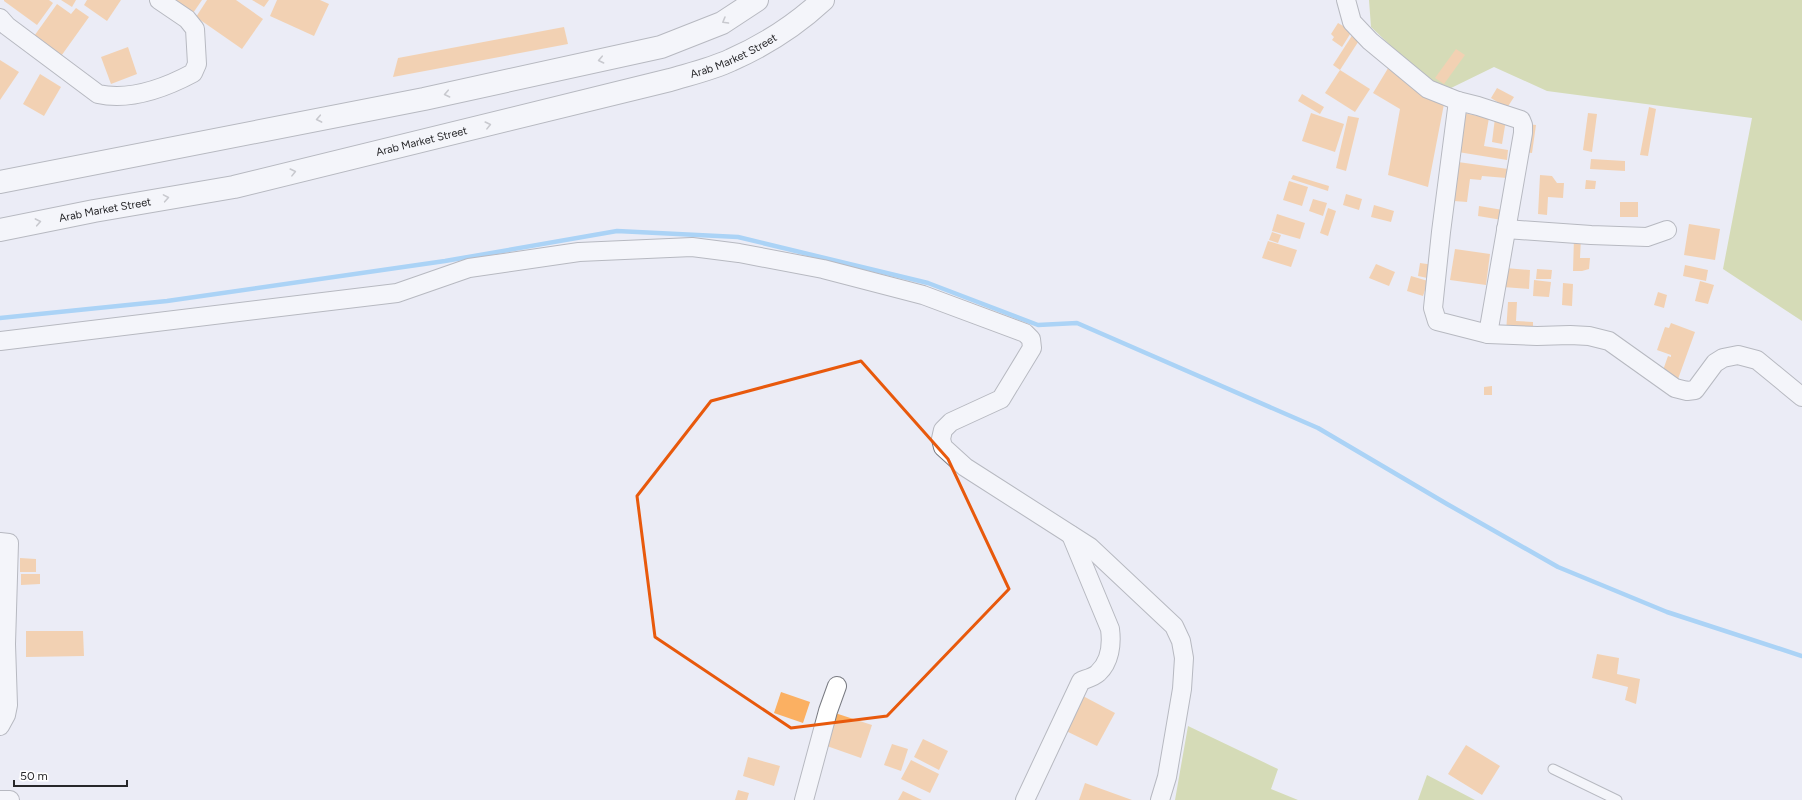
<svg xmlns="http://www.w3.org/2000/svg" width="1802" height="800" viewBox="0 0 1802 800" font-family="Figtree,sans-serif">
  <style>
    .green { fill: #bac66b }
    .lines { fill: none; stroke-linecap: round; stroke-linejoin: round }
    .stream { stroke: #5eb3f7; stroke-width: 4.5 }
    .building { fill: #fbb062 }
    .lane-casing { stroke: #787a81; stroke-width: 11 }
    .street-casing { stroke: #787a81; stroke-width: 20 }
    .secondary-casing { stroke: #787a81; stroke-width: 24 }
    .lane { stroke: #fff; stroke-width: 9 }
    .street { stroke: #fff; stroke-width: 18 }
    .secondary { stroke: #fff; stroke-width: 22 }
    .oneway { stroke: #9e9e9f }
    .marked { fill: none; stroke: #e8590c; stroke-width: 3; stroke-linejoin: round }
    .labels { text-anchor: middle; stroke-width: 3; stroke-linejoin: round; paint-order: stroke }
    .street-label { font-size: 11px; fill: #27272a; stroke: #fff }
  </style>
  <rect width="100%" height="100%" fill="#ebecf5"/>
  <g class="green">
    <polygon points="1369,0 1802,0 1802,321 1723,269 1752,118 1547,91 1494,67 1449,89 1429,82 1371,27"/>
    <polygon points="1188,726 1278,769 1271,789 1298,800 1175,800"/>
    <polygon points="1427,775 1475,800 1418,800"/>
  </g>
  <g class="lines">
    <polyline class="stream" points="0,318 167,301 445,261 617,231 738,237 928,283 1038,325 1077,323 1318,428 1447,504 1558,567 1667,612 1802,656"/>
  </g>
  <g class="building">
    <polygon points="4,0 49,0 53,3 37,25 4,1"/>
    <polygon points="61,0 76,0 72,7"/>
    <polygon points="87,0 121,0 107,21 84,5"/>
    <polygon points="176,0 202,0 191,16 173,4"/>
    <polygon points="207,0 236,0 263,19 242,49 196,17"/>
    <polygon points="252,0 269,0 264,7"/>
    <polygon points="277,0 320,0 329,4 314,36 270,16"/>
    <polygon points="57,4 71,14 76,8 89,17 59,59 32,39"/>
    <polygon points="1338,23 1352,31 1342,47 1332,40 1334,37 1331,34"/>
    <polygon points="564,27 568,44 393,77 398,58"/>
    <polygon points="1353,34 1360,39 1340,70 1333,65"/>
    <polygon points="128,47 137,74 111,84 101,57"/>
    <polygon points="1456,49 1465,55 1444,84 1435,78"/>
    <polygon points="0,60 19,72 0,100"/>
    <polygon points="1390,65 1407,84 1444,104 1428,187 1388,175 1400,109 1373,93"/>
    <polygon points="1340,70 1370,89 1355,112 1325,93"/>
    <polygon points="40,74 61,87 44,116 23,104"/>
    <polygon points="1497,88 1514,97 1507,108 1491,98"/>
    <polygon points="1302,94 1324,107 1320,114 1298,101"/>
    <polygon points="1649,107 1656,109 1648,156 1640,155"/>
    <polygon points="1458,112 1489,118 1484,146 1508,150 1507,160 1452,151"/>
    <polygon points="1311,113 1344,124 1335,152 1302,141"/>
    <polygon points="1588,113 1597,114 1592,152 1583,150"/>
    <polygon points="1348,116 1359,118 1346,171 1336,168"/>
    <polygon points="1495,118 1506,120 1502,144 1492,142"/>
    <polygon points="1527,124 1536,125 1532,153 1523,152"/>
    <polygon points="1591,159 1625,161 1625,171 1590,169"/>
    <polygon points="1458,162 1508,169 1507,178 1482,176 1481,180 1470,179 1467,202 1454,201"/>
    <polygon points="1293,175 1329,186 1328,191 1291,179"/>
    <polygon points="1540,175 1552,176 1557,183 1564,183 1563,198 1548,197 1547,215 1538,214"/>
    <polygon points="1586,180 1596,181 1595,189 1585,189"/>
    <polygon points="1289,181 1308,187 1302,206 1283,200"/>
    <polygon points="1346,194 1362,199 1359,210 1343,205"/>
    <polygon points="1313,199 1327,203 1323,216 1309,211"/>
    <rect x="1620" y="202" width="18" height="15"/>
    <polygon points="1374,205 1394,211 1391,222 1371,217"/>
    <polygon points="1479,206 1503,210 1502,220 1478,216"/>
    <polygon points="1328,208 1336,211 1328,236 1320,233"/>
    <polygon points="1277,214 1305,223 1300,239 1272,231"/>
    <polygon points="1689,224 1720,229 1715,260 1684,255"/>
    <polygon points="1272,232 1281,235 1278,243 1269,240"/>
    <polygon points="1574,237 1581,238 1580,258 1590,258 1589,269 1582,271 1573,271"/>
    <polygon points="1268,241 1297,250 1291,267 1262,258"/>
    <polygon points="1455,249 1490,254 1486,285 1450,280"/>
    <polygon points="1420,263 1434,265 1432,279 1418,276"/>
    <polygon points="1376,264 1395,272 1389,286 1369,278"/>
    <polygon points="1685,265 1708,270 1706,281 1683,276"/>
    <polygon points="1505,268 1530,270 1529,289 1503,287"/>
    <polygon points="1537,269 1552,270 1551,279 1536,279"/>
    <polygon points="1411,276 1428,281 1423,296 1407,291"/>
    <polygon points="1534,280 1551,282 1549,297 1533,296"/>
    <polygon points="1700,281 1714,285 1708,304 1695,301"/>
    <polygon points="1563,283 1573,284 1572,306 1562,305"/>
    <polygon points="1658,292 1667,295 1664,308 1654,305"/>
    <polygon points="1508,302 1517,302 1516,321 1533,322 1533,334 1506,333"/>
    <polygon points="1671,323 1695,332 1678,379 1662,373 1668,356 1671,357 1671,355 1657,350 1665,327 1669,328"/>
    <polygon points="1492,386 1492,395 1484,395 1484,387"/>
    <polygon points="20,558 36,559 36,572 20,572"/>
    <polygon points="21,574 40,574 40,584 21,585"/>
    <polygon points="26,631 83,631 84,656 26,657"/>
    <polygon points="1597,654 1619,658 1617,674 1640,679 1636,704 1625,700 1628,687 1592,678"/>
    <polygon points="781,692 810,702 803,723 774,713"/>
    <polygon points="1083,696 1115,713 1097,746 1064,730"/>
    <polygon points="835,713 872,725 861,758 824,745"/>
    <polygon points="923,739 948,751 939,770 914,757"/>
    <polygon points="892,744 908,749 901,771 884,765"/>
    <polygon points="1466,745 1500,766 1482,795 1448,774"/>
    <polygon points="748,757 780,766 774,786 743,776"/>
    <polygon points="911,760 939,774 930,793 901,779"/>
    <polygon points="1085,783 1132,800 1079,800"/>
    <polygon points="738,790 749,793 747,800 735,800"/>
    <polygon points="903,791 922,800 898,800"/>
  </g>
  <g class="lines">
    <defs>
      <polyline id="lane" points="1553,769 1617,800"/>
      <g id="street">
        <polyline points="1346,0 1352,22 1370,41 1428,89 1458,101 1478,106 1521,120 1523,125 1523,133 1488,334"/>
        <path d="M0 18 7 26 98 94C130 101 165 88 193 73L197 64 195 29 187 19 159 0"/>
        <polyline points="1458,101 1441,232 1433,308 1437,321 1488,334 1537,336 1570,335 1589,336 1609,341 1675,388 1687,391 1695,390 1715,363 1723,358 1738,355 1757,360 1802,397"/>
        <polyline points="1506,229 1591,235 1647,237 1667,230"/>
        <polyline points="0,341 397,293 469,268 579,252 692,247 739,253 823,269 923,295 1025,333 1031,339 1032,348 1001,399 951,422 943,430 941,439 943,447 965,467 1090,547 1174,626 1181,641 1184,658 1182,689 1167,777 1160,800"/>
        <polyline points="0,542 9,543 6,644 8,705 6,715 0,726"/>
        <polyline points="0,800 10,800"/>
        <polyline points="804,800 828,711 837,686"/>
        <path d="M1025 800 1081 681C1086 679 1094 677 1098 673 1110 662 1112 644 1110 629L1071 535"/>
      </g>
      <g id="secondary">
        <polyline points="0,182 424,99 661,47 722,23 757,0"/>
        <path id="s1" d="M0 230 94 211 234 187 670 80C690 74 712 69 731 60 765 45 796 25 823 0"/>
      </g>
    </defs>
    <use href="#lane" class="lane-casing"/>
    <use href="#street" class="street-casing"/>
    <use href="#secondary" class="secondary-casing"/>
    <use href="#lane" class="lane"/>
    <use href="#street" class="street"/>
    <use href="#secondary" class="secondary"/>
  </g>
  <defs><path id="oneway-chevron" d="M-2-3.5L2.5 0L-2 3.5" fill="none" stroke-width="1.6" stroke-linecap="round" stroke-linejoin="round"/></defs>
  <g class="oneway">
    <use href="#oneway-chevron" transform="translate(725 21) rotate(150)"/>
    <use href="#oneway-chevron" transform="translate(601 60) rotate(168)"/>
    <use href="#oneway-chevron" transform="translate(447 94) rotate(168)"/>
    <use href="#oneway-chevron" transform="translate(319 119) rotate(169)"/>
    <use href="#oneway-chevron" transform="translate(488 125) rotate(-14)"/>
    <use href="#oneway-chevron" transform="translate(293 172) rotate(-14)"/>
    <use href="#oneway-chevron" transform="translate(166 198) rotate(-10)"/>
    <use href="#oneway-chevron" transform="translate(38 222) rotate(-11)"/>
  </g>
  <path d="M0 0H1802V800H0ZM861 361 948 459 1009 589 887 716 791 728 655 637 637 496 711 401Z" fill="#ebecf5" fill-opacity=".55" fill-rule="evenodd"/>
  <path class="marked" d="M861 361 948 459 1009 589 887 716 791 728 655 637 637 496 711 401Z"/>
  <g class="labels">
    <g class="street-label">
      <text dy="4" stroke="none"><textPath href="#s1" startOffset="755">Arab Market Street</textPath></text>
      <text dy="4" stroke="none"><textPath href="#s1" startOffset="431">Arab Market Street</textPath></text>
      <text dy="4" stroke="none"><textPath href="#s1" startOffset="107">Arab Market Street</textPath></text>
    </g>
  </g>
  <path d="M14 780v6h113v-6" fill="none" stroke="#27272a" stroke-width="2"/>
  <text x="20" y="780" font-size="12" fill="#27272a" stroke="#ffffff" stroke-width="3" paint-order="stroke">50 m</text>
</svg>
